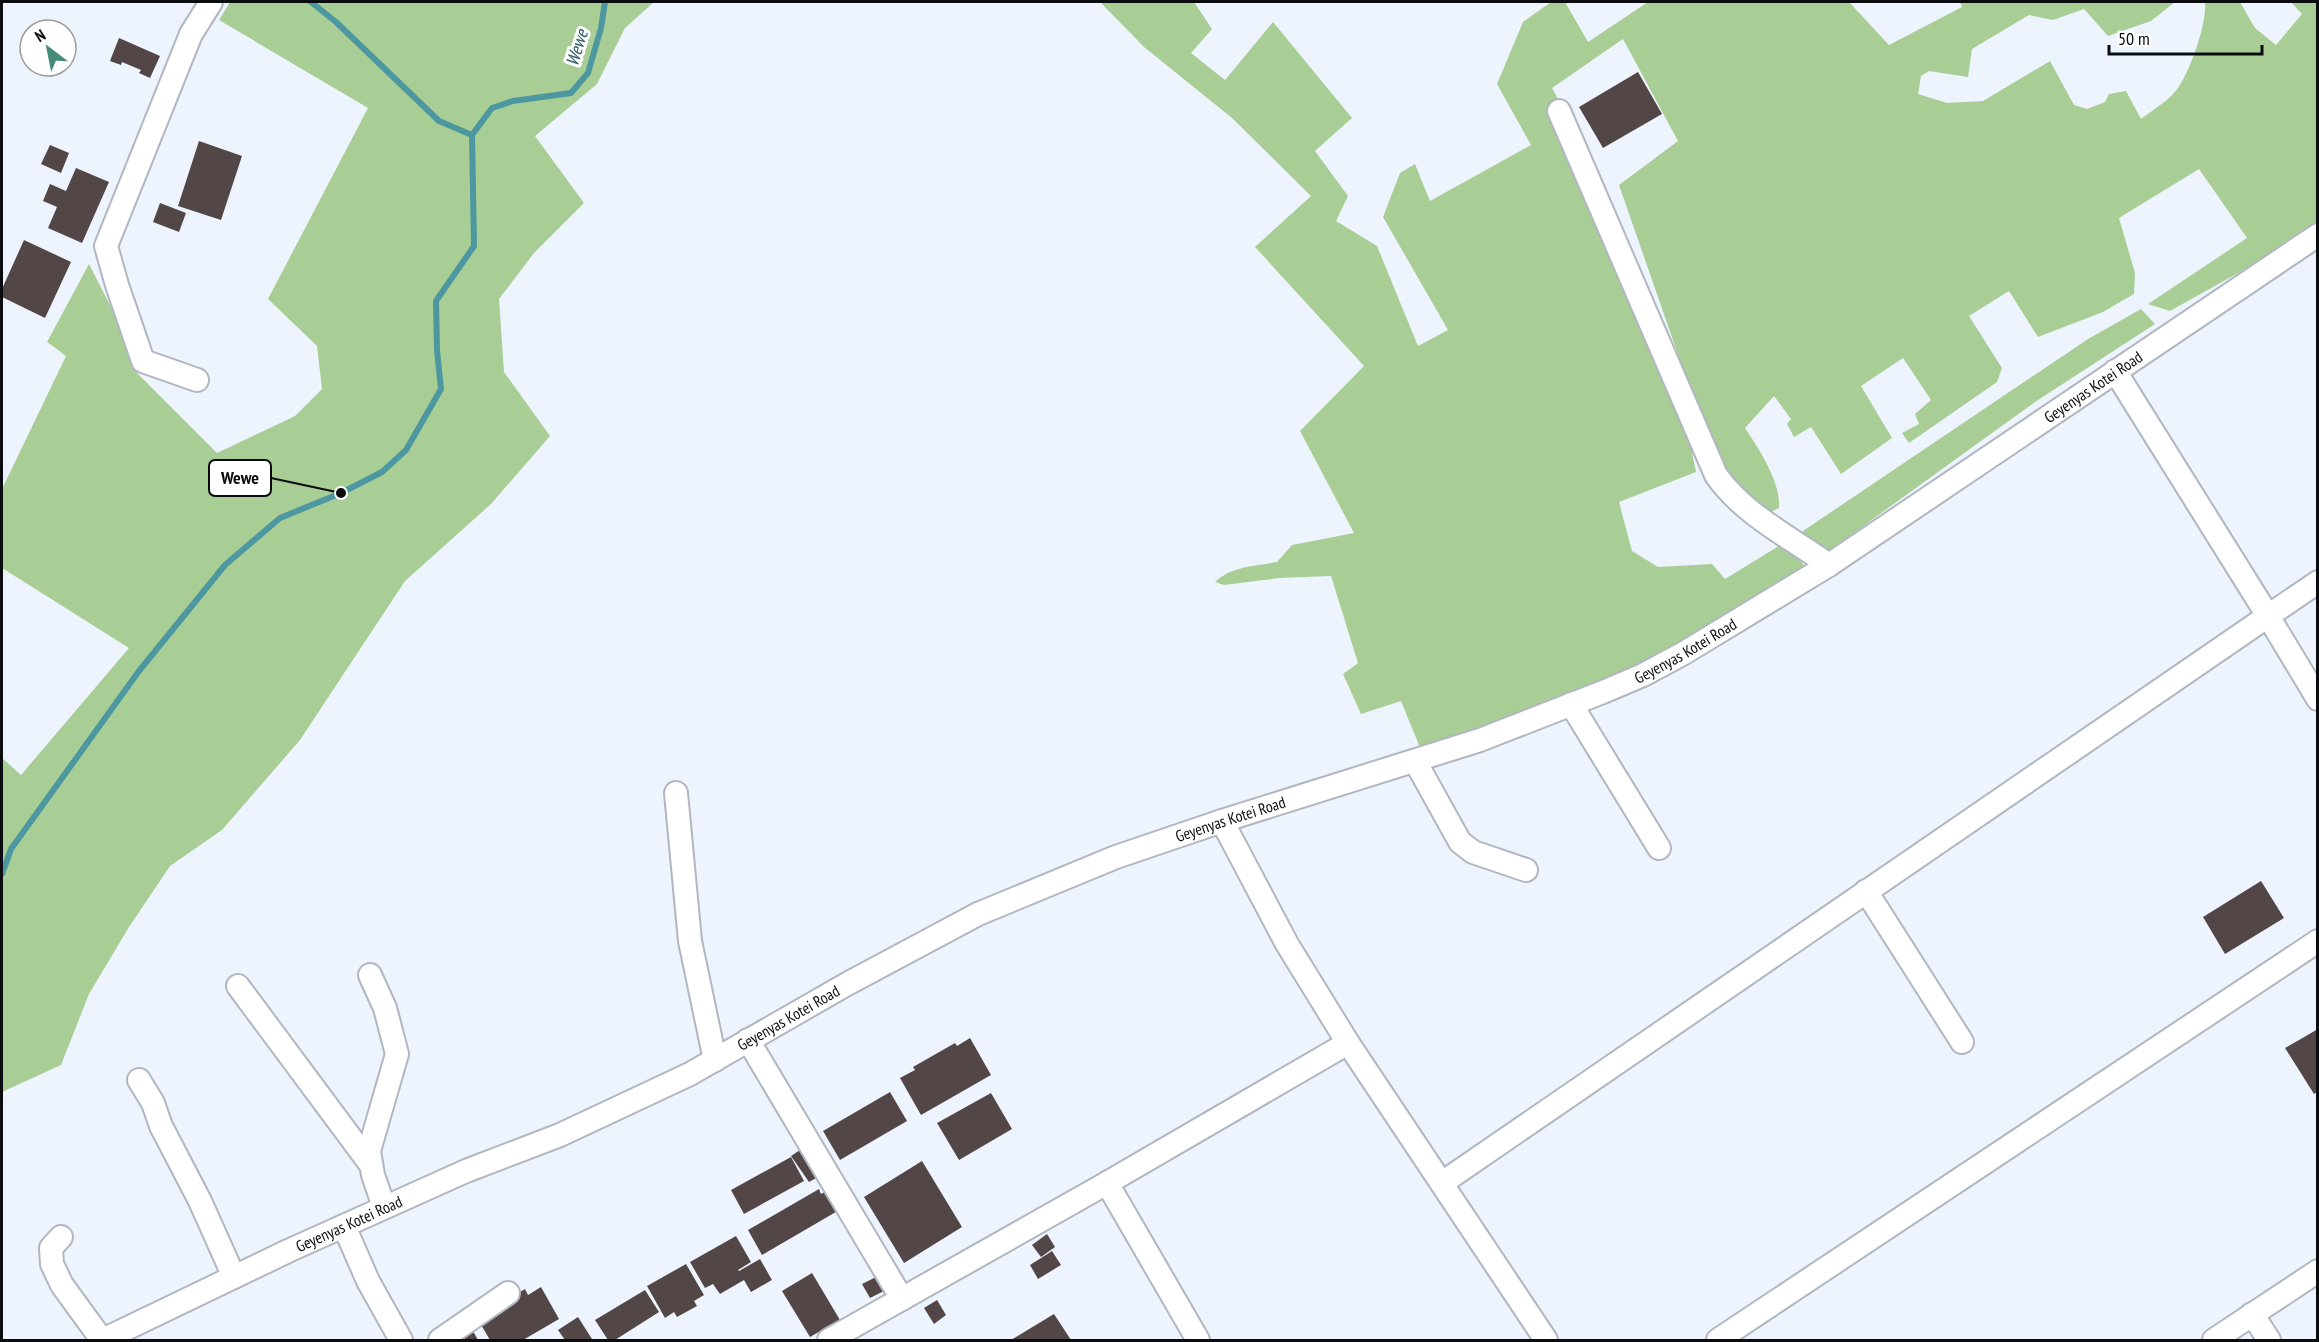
<svg xmlns="http://www.w3.org/2000/svg" width="2319" height="1342" viewBox="0 0 2319 1342" font-family="'PT Sans Narrow',sans-serif">
  <style>
    .green { fill: #a9ce95 }
    .lines { fill: none; stroke-linecap: round; stroke-linejoin: round }
    .stream { stroke: #4c97a0; stroke-width: 6 }
    .building { fill: #524746 }
    .minor-casing { stroke: #b1b6c0; stroke-width: 26 }
    .minor { stroke: #fff; stroke-width: 22 }
    .labels { text-anchor: middle; stroke-width: 6; stroke-linejoin: round; paint-order: stroke }
    .street-label { font-size: 16px; fill: #0a0c10; stroke: #fff }
    .water-label { font-size: 18px; font-style: italic; fill: #2d5c61; stroke: #fff }
    .leader { fill: none; stroke: #0a0c10; stroke-width: 2 }
    .callout-dot { fill: #0a0c10; stroke: #fff; stroke-width: 2 }
    .callout { fill: #fff; stroke: #0a0c10; stroke-width: 2 }
    .callout-label { font-size: 18px; text-anchor: middle; font-weight: bold; fill: #0a0c10 }
  </style>
  <rect width="100%" height="100%" fill="#eef4fe"/>
  <g class="green">
    <polygon points="230,2 654,2 625,28 597,84 535,136 584,203 534,253 499,299 504,372 550,436 491,504 405,581 300,740 222,830 170,866 129,927 89,994 61,1065 2,1092 2,758 21,775 129,648 2,568 2,489 66,356 47,342 89,264 114,313 132,368 217,453 295,416 322,389 317,346 268,299 368,108 219,20"/>
    <path d="M1100 2H1194L1212 29 1191 53 1225 80 1273 22 1352 118 1315 151 1348 196 1336 221 1377 246 1418 346 1448 330 1383 217 1400 173 1415 164 1430 201 1531 145 1497 84 1523 22 1551 2H1565L1588 42 1648 2H1849L1889 45 1962 7 1960 2H2175L2151 21 2108 36 2084 9 2053 20 2029 15 1972 49 1968 77 1929 71 1921 76 1918 94 1947 103 1983 101 2050 61 2074 105 2087 109 2105 102 2109 94 2126 91 2141 119C2151 111 2165 103 2174 93 2189 76 2207 24 2205 2H2240L2255 28 2276 45 2302 14 2291 2H2317V224L2256 263 2170 311 2148 304 2247 238 2199 169 2119 218 2135 273 2134 294 2103 312 2038 337 2009 291 1969 316 2002 368 1997 382 1909 443 1902 433 1919 424 1915 414 1931 400 1903 358 1861 386 1892 438 1841 474 1811 427 1794 437 1787 424 1791 419 1774 396 1745 428C1759 449 1781 482 1779 508L1771 512 1732 491 1699 415 1619 185 1678 141 1623 39 1552 88 1596 166 1589 177 1689 438 1696 472 1619 502 1632 551 1658 567 1712 564 1725 579 1787 541 1806 569 1697 635 1622 674 1421 750 1401 701 1361 714 1343 674 1358 663 1331 576 1279 578 1224 585 1215 582C1231 566 1256 566 1277 562L1292 545 1354 533 1300 431 1364 366 1255 247 1311 196 1232 118 1144 47Z"/>
    <polygon points="2141,309 2155,324 2035,402 1830,550 1813,545 1797,535 2088,339"/>
  </g>
  <g class="lines">
    <g class="stream">
      <polyline points="311,2 336,22 439,121 472,135"/>
      <polyline points="2,874 11,849 139,671 225,565 280,518 341,493 382,472 406,450 441,389 437,350 436,301 474,246 472,135 492,108 513,101 571,93 588,73 601,28 605,2"/>
    </g>
  </g>
  <g class="building">
    <polygon points="119,38 160,56 150,78 139,73 141,70 122,62 121,65 110,61"/>
    <polygon points="1638,72 1662,114 1603,148 1579,107"/>
    <polygon points="199,141 242,156 221,220 178,206"/>
    <polygon points="50,145 69,153 61,173 41,164"/>
    <polygon points="76,168 109,182 82,243 48,228 57,207 43,201 50,184 66,191"/>
    <polygon points="160,203 186,213 179,232 153,222"/>
    <polygon points="24,240 71,262 45,318 2,297 2,289"/>
    <polygon points="2261,881 2284,918 2225,954 2203,917"/>
    <polygon points="2318,1029 2318,1091 2314,1094 2285,1048"/>
    <polygon points="970,1038 991,1075 921,1115 900,1078 915,1070 913,1067 955,1043 957,1046"/>
    <polygon points="890,1092 907,1121 840,1160 823,1131"/>
    <polygon points="991,1093 1012,1129 959,1160 937,1123"/>
    <polygon points="803,1148 820,1176 809,1182 791,1156"/>
    <polygon points="791,1157 804,1181 744,1214 731,1190"/>
    <polygon points="922,1161 962,1227 904,1263 864,1197"/>
    <polygon points="819,1189 821,1194 830,1189 841,1209 762,1255 748,1230"/>
    <polygon points="1047,1234 1055,1247 1041,1257 1032,1245"/>
    <polygon points="736,1236 751,1262 738,1270 739,1271 760,1259 772,1280 751,1292 744,1280 720,1294 713,1284 705,1288 690,1262"/>
    <polygon points="1052,1251 1061,1265 1038,1279 1030,1265"/>
    <polygon points="686,1264 704,1295 694,1301 697,1306 677,1317 674,1312 665,1318 647,1286"/>
    <polygon points="812,1273 840,1320 810,1337 782,1291"/>
    <polygon points="876,1277 884,1291 870,1298 862,1284"/>
    <polygon points="541,1287 559,1319 523,1340 490,1340 480,1323 499,1304 525,1289 528,1295"/>
    <polygon points="645,1290 659,1312 615,1340 608,1340 595,1320"/>
    <polygon points="937,1300 946,1315 934,1324 924,1308"/>
    <polygon points="1054,1314 1071,1340 1011,1340"/>
    <polygon points="578,1317 592,1339 565,1340 558,1330"/>
    <polygon points="473,1331 478,1340 457,1340"/>
  </g>
  <g class="lines">
    <defs>
      <g id="minor">
        <path d="M1559 111 1716 475C1743 514 1791 538 1829 565"/>
        <polyline points="197,380 143,361 117,285 106,246 191,34 211,2"/>
        <polyline points="2318,582 2268,616 2318,699"/>
        <polyline points="1571,704 1659,848"/>
        <polyline points="1415,761 1460,842 1473,852 1526,870"/>
        <polyline points="676,793 690,941 715,1060"/>
        <polyline points="1222,821 1287,944 1348,1043 1546,1340"/>
        <polyline points="1866,891 1962,1042"/>
        <polyline points="370,975 385,1008 397,1054 369,1151 373,1175 384,1207"/>
        <polyline points="238,986 371,1165"/>
        <polyline points="748,1040 902,1299"/>
        <polyline points="139,1080 153,1103 161,1126 200,1201 234,1277"/>
        <polyline points="1442,1183 2268,616 2115,371"/>
        <polyline points="344,1226 368,1281 401,1340"/>
        <polyline points="61,1237 51,1248 52,1264 62,1285 102,1340"/>
        <polyline points="2252,1314 2269,1340"/>
        <path id="s1" d="M103 1340 288 1251 466 1171 560 1135 690 1074 847 984 978 914 1116 857 1222 821 1480 740 1603 692 1643 675 1684 653 1829 565 2318 235"/>
        <polyline points="440,1340 508,1293"/>
        <polyline points="829,1340 1107,1183"/>
        <polyline points="1198,1340 1107,1183 1348,1043"/>
        <polyline points="1718,1340 2318,941"/>
        <polyline points="2214,1340 2318,1271"/>
      </g>
    </defs>
    <use href="#minor" class="minor-casing"/>
    <use href="#minor" class="minor"/>
  </g>
  <g class="labels">
    <g class="street-label">
      <text dy="6" stroke="none"><textPath href="#s1" startOffset="2216">Geyenyas Kotei Road</textPath></text>
      <text dy="6" stroke="none"><textPath href="#s1" startOffset="1730">Geyenyas Kotei Road</textPath></text>
      <text dy="6" stroke="none"><textPath href="#s1" startOffset="1244">Geyenyas Kotei Road</textPath></text>
      <text dy="6" stroke="none"><textPath href="#s1" startOffset="758">Geyenyas Kotei Road</textPath></text>
      <text dy="6" stroke="none"><textPath href="#s1" startOffset="272">Geyenyas Kotei Road</textPath></text>
    </g>
    <g class="water-label">
      <text transform="translate(577 48) rotate(-73)" y="6">Wewe</text>
    </g>
  </g>
  <path class="leader" d="M341 493L271 478"/>
  <circle class="callout-dot" cx="341" cy="493" r="6"/>
  <rect class="callout" x="209" y="460" width="62" height="36" rx="6"/>
  <g class="callout-label">
    <text x="240" y="484">Wewe</text>
  </g>
  <rect width="2319" height="1342" fill="none" stroke="#0a0c10" stroke-width="6"/>
  <g transform="translate(48 48) rotate(328)"><circle r="28" fill="#ffffff" stroke="#9d9e9f" stroke-width="1.5"/>
  <path d="M0-4.5L10 22L0 15L-10 22Z" fill="#478a7c"/>
  <text y="-9" font-size="16" font-weight="bold" text-anchor="middle" fill="#0a0c10">N</text>
  </g>
  <path d="M2109 45v9h153v-9" fill="none" stroke="#0a0c10" stroke-width="3"/>
  <text x="2118" y="45" font-size="18" fill="#0a0c10" stroke="#ffffff" stroke-width="4.5" paint-order="stroke">50 m</text>
</svg>
